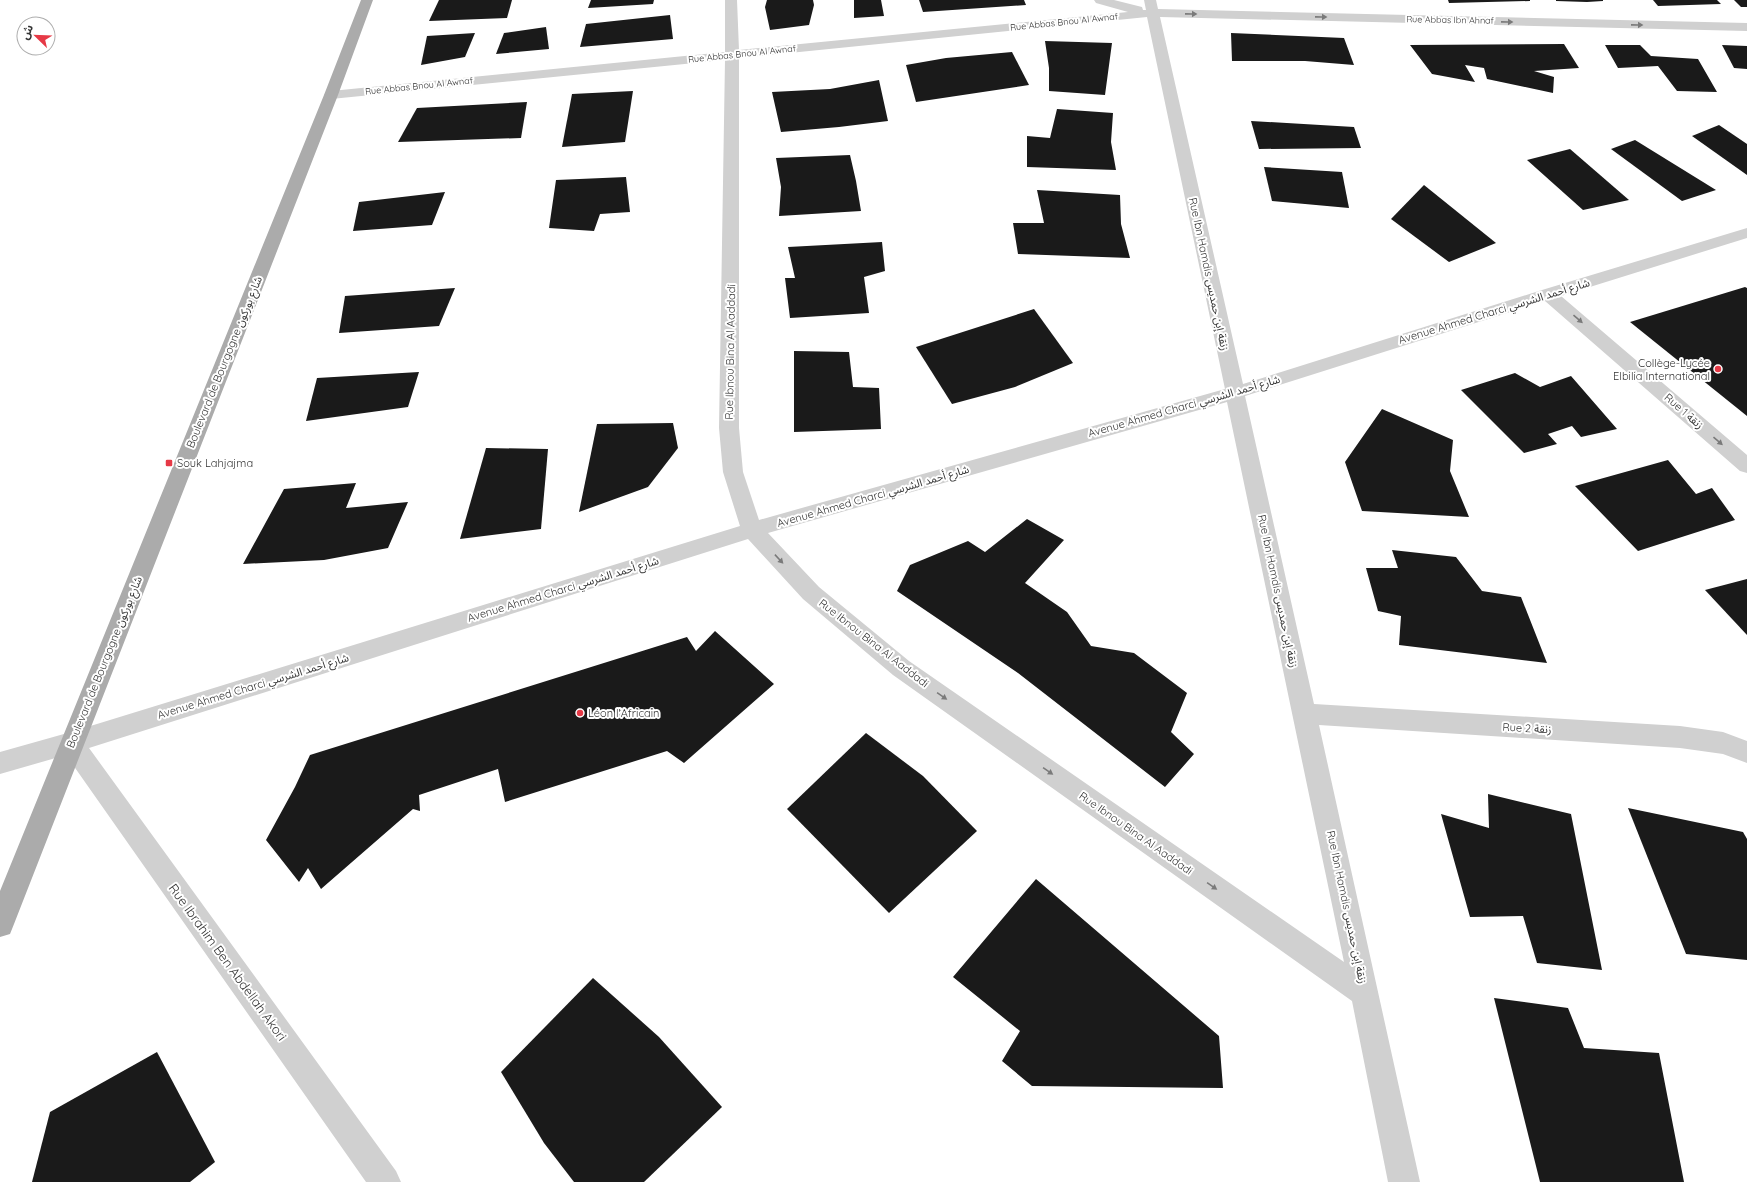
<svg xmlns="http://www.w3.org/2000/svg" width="1747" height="1182" viewBox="0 0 1747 1182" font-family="Quicksand,'Noto Sans Arabic',sans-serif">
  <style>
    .building { fill: #1a1a1a }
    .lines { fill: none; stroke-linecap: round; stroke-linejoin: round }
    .minor { fill: #d0d0d0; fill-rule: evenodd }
    .major { fill: #ababab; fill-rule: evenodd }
    .oneway { fill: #7a7a7a }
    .poi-dot { fill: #e63946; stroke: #fff; stroke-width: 1.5 }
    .labels { text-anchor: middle; stroke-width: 4; stroke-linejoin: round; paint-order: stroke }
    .far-street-label { font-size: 9px; fill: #333; stroke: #fff }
    .street-label { font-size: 11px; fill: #333; stroke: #fff }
    .poi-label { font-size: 11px; fill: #333; stroke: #fff; text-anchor: start }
    .near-street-label { font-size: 13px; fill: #333; stroke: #fff }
  </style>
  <rect width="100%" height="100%" fill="#fff"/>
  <g class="building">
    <polygon points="439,0 512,0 507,18 429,21"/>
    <polygon points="591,0 654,0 653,4 588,8"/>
    <polygon points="767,0 813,0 814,5 809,25 770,30 765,7"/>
    <polygon points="854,0 881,0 884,16 854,18"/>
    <polygon points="919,0 1024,0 1026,5 923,12"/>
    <polygon points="1448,0 1530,0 1530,1 1449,3"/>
    <polygon points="1556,0 1603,0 1603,1 1587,2 1556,1"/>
    <polygon points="1653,0 1717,0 1721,4 1658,6"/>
    <polygon points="1734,0 1747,0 1747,7 1741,7"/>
    <polygon points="670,15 673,39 580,47 586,24"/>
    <polygon points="546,27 549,49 496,54 504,33"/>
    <polygon points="475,33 465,57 421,65 427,36"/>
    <polygon points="1231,33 1344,38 1354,65 1305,61 1232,61"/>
    <polygon points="1045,41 1112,43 1105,95 1049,91 1049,68"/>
    <polygon points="1564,44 1579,68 1534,71 1554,77 1553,93 1487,79 1484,68 1465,65 1475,82 1432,74 1410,45"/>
    <polygon points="1605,45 1640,45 1651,56 1698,59 1717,92 1677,91 1658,66 1618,68"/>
    <polygon points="1722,45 1747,46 1747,69 1734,68"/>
    <polygon points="1012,52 1029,85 916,102 906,65 946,58"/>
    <polygon points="879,80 888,121 839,127 781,132 772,92 830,89"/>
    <polygon points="633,91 625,142 562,147 572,94"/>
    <polygon points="527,102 521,138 398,142 417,108"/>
    <polygon points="1057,109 1113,113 1111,142 1116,170 1027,167 1027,136 1050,138"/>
    <polygon points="1251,121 1354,127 1361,148 1259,149"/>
    <polygon points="1719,125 1747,144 1747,175 1692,136"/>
    <polygon points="1635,140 1716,190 1682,201 1611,149"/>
    <polygon points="1570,149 1629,200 1583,210 1527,160"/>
    <polygon points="850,155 856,181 861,211 779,216 781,187 776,158"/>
    <polygon points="1264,167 1342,172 1349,208 1272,201"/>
    <polygon points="626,177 630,212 600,214 594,231 549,228 556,180"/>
    <polygon points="1424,185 1496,243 1449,262 1391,219"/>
    <polygon points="1037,190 1120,195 1121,224 1130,258 1018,254 1013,223 1044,223"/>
    <polygon points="445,192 432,225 353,231 359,202"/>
    <polygon points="882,242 885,271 864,277 869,313 790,318 785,278 795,278 788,247"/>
    <polygon points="1745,287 1747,288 1747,416 1630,322"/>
    <polygon points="455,288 439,326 339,333 345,296"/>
    <polygon points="1034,309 1073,363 1015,387 952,404 916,347"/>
    <polygon points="794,351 849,352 853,387 879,388 881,429 794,432"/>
    <polygon points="419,372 408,407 306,421 317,378"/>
    <polygon points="1515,373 1540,387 1571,376 1617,429 1581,437 1572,426 1548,434 1557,444 1524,453 1461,390"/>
    <polygon points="1382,409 1453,440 1450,471 1469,517 1362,511 1345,462"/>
    <polygon points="673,423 678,448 648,487 579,512 597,424"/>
    <polygon points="486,448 548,449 541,529 460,539"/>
    <polygon points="1668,460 1696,494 1712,488 1735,520 1638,551 1575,486"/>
    <polygon points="356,483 346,508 408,502 388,548 324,560 243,564 284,489"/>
    <polygon points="1027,519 1064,540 1025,583 1067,612 1091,646 1134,653 1187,693 1171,732 1194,754 1165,787 1018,673 897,591 910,565 968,541 985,552"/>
    <polygon points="1392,550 1456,557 1482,591 1521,597 1547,663 1399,645 1401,616 1378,611 1366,568 1398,568"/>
    <polygon points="1747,579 1747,635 1705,590"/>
    <polygon points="715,631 774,684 684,763 667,751 505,802 498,769 419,795 420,811 413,809 321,889 308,868 299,882 266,840 295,787 310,755 687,637 696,651"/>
    <polygon points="866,733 923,776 977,831 889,913 787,809"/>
    <polygon points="1488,794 1571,814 1602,970 1537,963 1523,916 1470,917 1441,814 1489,828"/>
    <polygon points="1628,808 1743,832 1747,839 1747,960 1686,954"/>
    <polygon points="1036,879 1219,1036 1223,1088 1032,1086 1002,1061 1020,1031 953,977"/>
    <polygon points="593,978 659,1037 722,1107 644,1182 574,1182 544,1143 501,1072"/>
    <polygon points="1494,998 1568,1008 1584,1048 1659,1053 1684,1182 1540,1182"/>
    <polygon points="157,1052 215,1162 190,1182 32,1182 50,1112"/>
  </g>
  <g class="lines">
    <path class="minor" d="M725 0H737L739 50 1128 12 1096 3 1094 0H1114L1142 7 1143 10H1146L1144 0H1156L1158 9 1747 23V31L1160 17 1243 384 1542 290 1747 228V238L1561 296 1747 455V473L1740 471 1545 301 1245 396 1314 704 1680 726 1723 732 1747 741V763L1723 754 1680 748 1319 725 1420 1182H1388L1352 1001 893 675 803 599 748 539 89 748 396 1171 401 1182H366L66 755 0 774V752L71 732 740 526 723 472 719 428 725 60 331 99 326 98 324 95 326 92 331 91 725 52ZM1147 17 1225 389 759 520 743 472 739 428V58ZM1227 402 1344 962 909 661 819 587 768 533Z"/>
    <polygon class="major" points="361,0 373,0 338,95 14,924 10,934 0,937 0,891 324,95"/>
  </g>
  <defs><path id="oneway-solid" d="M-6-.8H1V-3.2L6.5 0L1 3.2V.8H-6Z"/></defs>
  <g class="oneway">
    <use href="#oneway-solid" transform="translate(1191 14) rotate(1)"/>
    <use href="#oneway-solid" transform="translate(1321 17) rotate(1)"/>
    <use href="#oneway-solid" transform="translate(1507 22) rotate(1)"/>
    <use href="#oneway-solid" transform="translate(1637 25) rotate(1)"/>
    <use href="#oneway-solid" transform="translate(1578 319) rotate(41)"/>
    <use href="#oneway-solid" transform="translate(1718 441) rotate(41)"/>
    <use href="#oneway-solid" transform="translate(779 559) rotate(47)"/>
    <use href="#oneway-solid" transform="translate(942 696) rotate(35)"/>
    <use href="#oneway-solid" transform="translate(1048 771) rotate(35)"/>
    <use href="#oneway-solid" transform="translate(1212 886) rotate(35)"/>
  </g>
  <g class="poi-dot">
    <circle cx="1718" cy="369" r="4"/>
    <rect x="165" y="459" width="8" height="8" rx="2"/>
    <circle cx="580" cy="713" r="4"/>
  </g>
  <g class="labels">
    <g class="far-street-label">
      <text transform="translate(1450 20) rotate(1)" y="3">Rue Abbas Ibn Ahnaf</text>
      <text transform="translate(1064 22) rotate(-6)" y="3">Rue Abbas Bnou Al Awnaf</text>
      <text transform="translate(742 54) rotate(-6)" y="3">Rue Abbas Bnou Al Awnaf</text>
      <text transform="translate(419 86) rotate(-6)" y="3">Rue Abbas Bnou Al Awnaf</text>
    </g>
    <g class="street-label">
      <text transform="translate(1209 274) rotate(78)" y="4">Rue Ibn Hamdis زنقة إبن حمديس</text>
      <text transform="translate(1494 311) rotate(-17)" y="4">Avenue Ahmed Charci شارع أحمد الشرسي</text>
      <text transform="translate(730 352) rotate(-89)" y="4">Rue Ibnou Bina Al Aaddadi</text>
      <text transform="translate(224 362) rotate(-68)" y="4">Boulevard de Bourgogne شارع بوركون</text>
      <text transform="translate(1184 406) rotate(-16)" y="4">Avenue Ahmed Charci شارع أحمد الشرسي</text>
      <text transform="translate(1684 411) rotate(41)" y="4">Rue 1 زنقة</text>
      <text transform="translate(873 496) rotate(-16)" y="4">Avenue Ahmed Charci شارع أحمد الشرسي</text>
      <text transform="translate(563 589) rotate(-17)" y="4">Avenue Ahmed Charci شارع أحمد الشرسي</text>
      <text transform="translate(1278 591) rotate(78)" y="4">Rue Ibn Hamdis زنقة إبن حمديس</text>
      <text transform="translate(874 643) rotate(38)" y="4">Rue Ibnou Bina Al Aaddadi</text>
      <text transform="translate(104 662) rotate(-68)" y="4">Boulevard de Bourgogne شارع بوركون</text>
      <text transform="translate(253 686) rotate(-17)" y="4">Avenue Ahmed Charci شارع أحمد الشرسي</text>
      <text transform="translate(1527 728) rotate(3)" y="4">Rue 2 زنقة</text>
      <text transform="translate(1136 833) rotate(35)" y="4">Rue Ibnou Bina Al Aaddadi</text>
      <text transform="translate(1347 907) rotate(78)" y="4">Rue Ibn Hamdis زنقة إبن حمديس</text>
    </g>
    <g class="poi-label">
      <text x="1710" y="367" text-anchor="end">Collège-Lycée<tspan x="1710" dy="13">Elbilia International</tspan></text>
      <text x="177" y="467">Souk Lahjajma</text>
      <text x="588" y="717">Léon l'Africain</text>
    </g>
    <g class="near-street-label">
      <text transform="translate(228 962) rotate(54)" y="5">Rue Ibrahim Ben Abdellah Akori</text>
    </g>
  </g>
  <g transform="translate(36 36) rotate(293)"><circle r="19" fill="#ffffff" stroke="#adadad"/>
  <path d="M0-3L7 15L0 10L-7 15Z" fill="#e63946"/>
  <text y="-6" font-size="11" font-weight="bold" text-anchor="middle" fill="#333333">ش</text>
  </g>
</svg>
